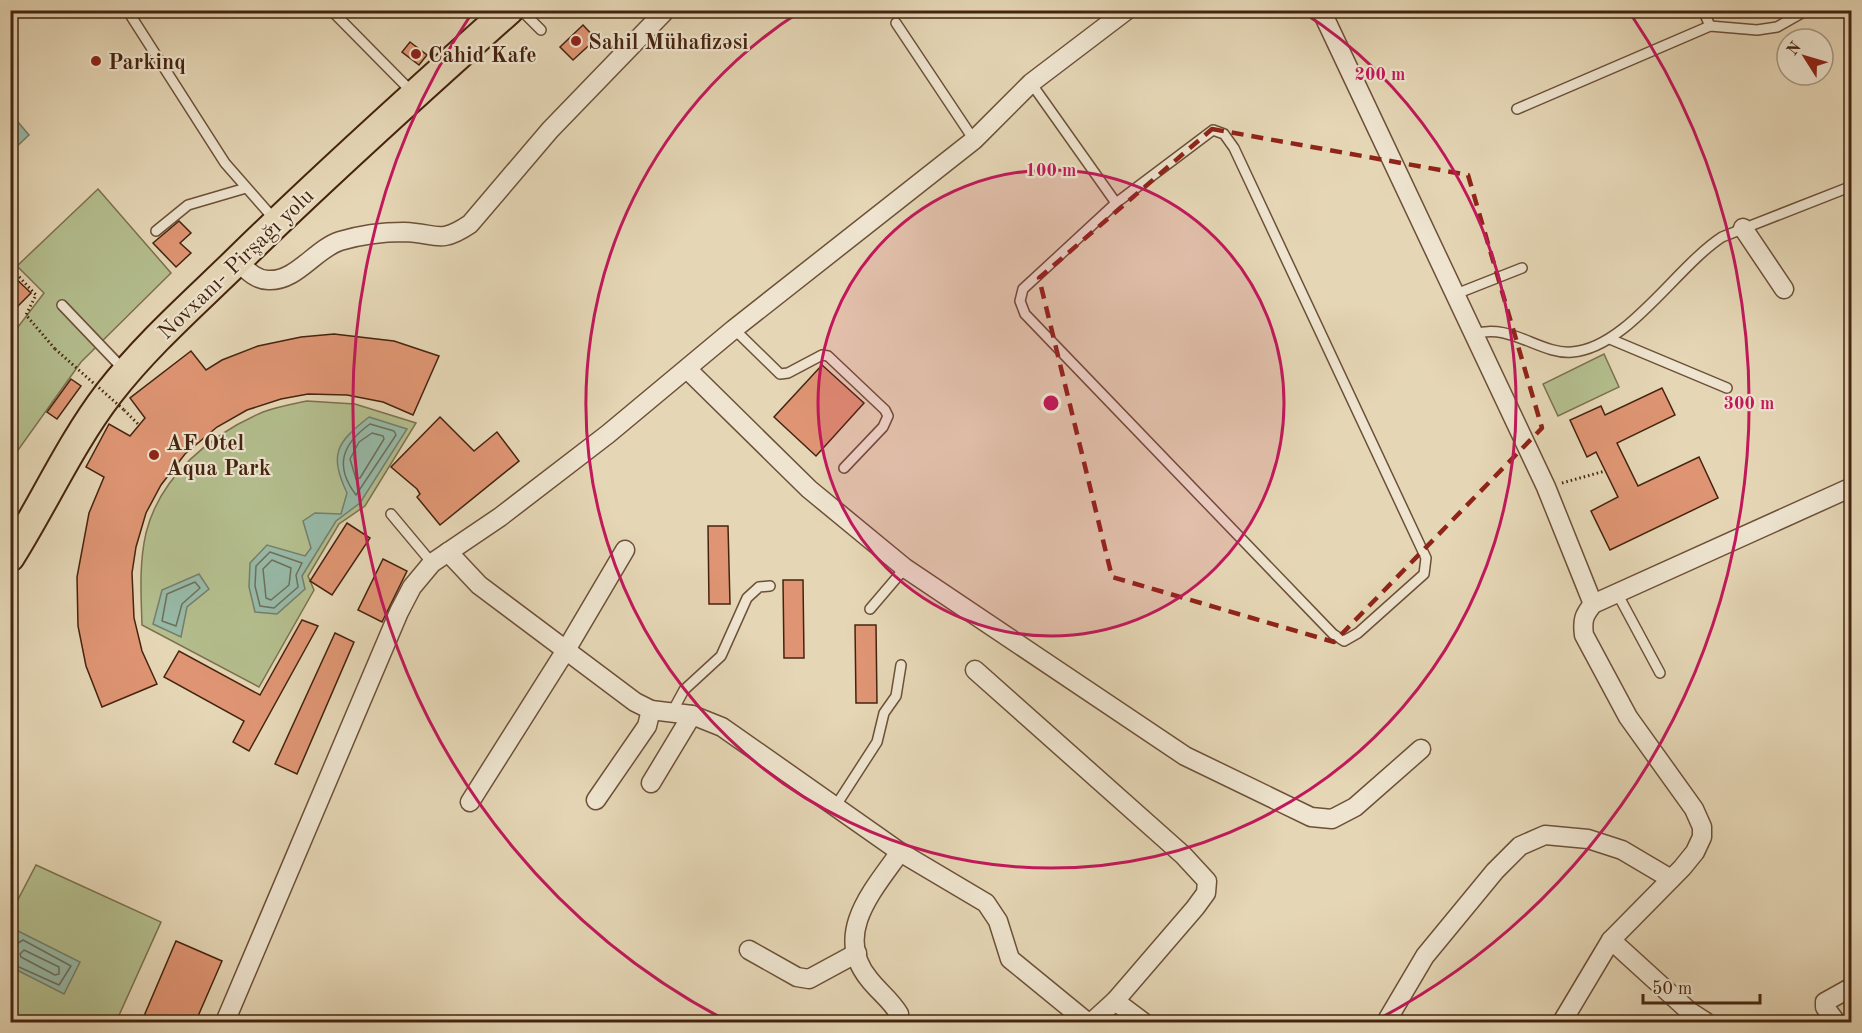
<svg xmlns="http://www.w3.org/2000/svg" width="1862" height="1033" viewBox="0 0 1862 1033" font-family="'Old Standard TT',serif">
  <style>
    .green { fill: #b4be8e; stroke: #7c714e; stroke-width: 1.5 }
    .water { fill: #97baa8; stroke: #767e6b; stroke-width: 1.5 }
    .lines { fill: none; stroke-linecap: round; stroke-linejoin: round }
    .shore { stroke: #6e6f5c; stroke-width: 1.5 }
    .building { fill: #df9573; stroke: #45240f; stroke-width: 1.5 }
    .lane-casing { stroke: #6d5038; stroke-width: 12 }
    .street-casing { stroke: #6d5038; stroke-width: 21 }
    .primary-casing { stroke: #45240f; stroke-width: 32 }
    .path { stroke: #45240f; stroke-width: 3; stroke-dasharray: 1.5 3; stroke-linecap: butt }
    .lane { stroke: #eee4cf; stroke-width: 9 }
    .street { stroke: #eee4cf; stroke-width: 18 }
    .primary { stroke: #e5d6b5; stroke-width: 28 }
    .path-bridge { stroke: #45240f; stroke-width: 3; stroke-dasharray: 1.5 3; stroke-linecap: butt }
    .marked { fill: none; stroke: #8f2418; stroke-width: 4.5; stroke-dasharray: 12 8; stroke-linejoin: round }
    .ring { fill: none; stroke: #c2185b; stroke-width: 3 }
    .poi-dot { fill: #8f2418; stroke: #eee4cf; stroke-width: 2 }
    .labels { text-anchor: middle; stroke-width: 4.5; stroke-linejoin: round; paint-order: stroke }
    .poi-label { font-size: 22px; font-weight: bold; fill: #45240f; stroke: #eee4cf; text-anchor: start }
    .street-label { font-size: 22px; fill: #45240f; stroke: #eee4cf }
    .centre { fill: #c2185b; stroke: #eee4cf; stroke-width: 3 }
    .ring-label { font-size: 18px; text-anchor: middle; font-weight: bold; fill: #c2185b; stroke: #eee4cf; stroke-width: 4.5; stroke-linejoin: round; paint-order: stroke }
  </style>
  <rect width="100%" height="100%" fill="#e5d6b5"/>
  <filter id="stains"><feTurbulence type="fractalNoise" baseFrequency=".00333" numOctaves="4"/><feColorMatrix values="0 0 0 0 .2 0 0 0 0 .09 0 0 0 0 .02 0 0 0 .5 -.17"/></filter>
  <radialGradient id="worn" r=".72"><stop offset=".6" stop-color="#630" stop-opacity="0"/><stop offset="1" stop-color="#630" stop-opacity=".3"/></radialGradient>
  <g class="green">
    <polygon points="98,189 171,273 81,362 11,460 11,336 44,293 17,266"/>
    <polygon points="1604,354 1619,387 1558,416 1543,384"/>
    <path d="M307 401 355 404 416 423 365 506 339 524 308 576 314 590 259 687 142 625C141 594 139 563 146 533 160 476 211 434 263 412 277 407 293 404 307 401Z"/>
    <polygon points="36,865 161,922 116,1022 11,1022 11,913"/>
  </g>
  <g class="water">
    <polygon points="12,115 29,135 11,152 10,116"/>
    <path d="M369 417 407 429 360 503 336 521 302 576 305 589 277 614 255 612 249 587 250 563 267 545 305 556 311 548 303 521 315 513 341 514 347 493C329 454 336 443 369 417Z"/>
    <polygon points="199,574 209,589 187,607 181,637 153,624 162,590"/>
    <polygon points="18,931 80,962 64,994 11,967 11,947"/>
  </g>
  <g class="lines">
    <g class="shore">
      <path d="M370 424 394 431 396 435 356 495C334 466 342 444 370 424Z"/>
      <polygon points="372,433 383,436 384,439 360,478 356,479 350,459 359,442"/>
      <polygon points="270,552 302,563 296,575 298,587 274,608 260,606 255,586 256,566"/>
      <polygon points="272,560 291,568 289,585 271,600 266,598 263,569"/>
      <polygon points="195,582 200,588 182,604 176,626 162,621 167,594"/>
      <polyline points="10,948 23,940 71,966 59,985 10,963"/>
      <polygon points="24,950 59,967 59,974 55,975 21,957 20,954"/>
    </g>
  </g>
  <g class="building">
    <polygon points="583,25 596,39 573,60 560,47"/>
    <polygon points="410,42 427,55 419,65 402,52"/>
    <polygon points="179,221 191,233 180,243 191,253 176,267 153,243"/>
    <polygon points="10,273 31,293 10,314"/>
    <polygon points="334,334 394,341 439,356 413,415 383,402 347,395 308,394 281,399 247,410 217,427 185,454 161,485 146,513 136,547 132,573 134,618 142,651 157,684 102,707 86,666 78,626 77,577 89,513 104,477 86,467 109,424 130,436 145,418 130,398 191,351 206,370 222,360 258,346 301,337"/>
    <polygon points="822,365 864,403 816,456 774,417"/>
    <polygon points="71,379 81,386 57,419 47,412"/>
    <polygon points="1662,388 1675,415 1617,443 1638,486 1699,457 1718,498 1610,550 1591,511 1618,497 1596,452 1587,457 1570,420 1601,406 1605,415"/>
    <polygon points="440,417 474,451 497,432 519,461 440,525 417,497 420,494 417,489 391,467"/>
    <polygon points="347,523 370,538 332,595 310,581"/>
    <polygon points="708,526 728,526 730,604 709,604"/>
    <polygon points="383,559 407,571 382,622 358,610"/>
    <polygon points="783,580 803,580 804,658 784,658"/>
    <polygon points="302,620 318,626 249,751 233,742 244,721 164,677 179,651 260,695"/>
    <polygon points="855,625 876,625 877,703 856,703"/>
    <polygon points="335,633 354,642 297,774 275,764"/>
    <polygon points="176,941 222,961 195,1023 141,1023"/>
  </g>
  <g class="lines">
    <defs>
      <g id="lane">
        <polyline points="331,10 412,92"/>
        <polyline points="521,10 541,30"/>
        <polyline points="1703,10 1710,26"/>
        <polyline points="131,16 225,163 275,220"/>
        <polyline points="896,23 974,140"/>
        <polyline points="1031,83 1116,203 1023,289 1020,301 1025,314 1333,634 1344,641 1358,633 1424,574 1426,558 1234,148 1224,134 1213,130 1116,203"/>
        <polyline points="1517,109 1710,26 1757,30 1777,27 1807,10"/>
        <polyline points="156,231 188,205 246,188"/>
        <polyline points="1456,294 1522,268"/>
        <polyline points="62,305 125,371"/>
        <polyline points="734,329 780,374 788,373 822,355 828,356 885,410 888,416 883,427 844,468"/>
        <path d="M1475 334C1509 322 1541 355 1572 352 1627 348 1676 267 1722 237L1847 188 1852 189"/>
        <polyline points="1610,339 1727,388"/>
        <polyline points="391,514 432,563"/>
        <polyline points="1617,593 1660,673"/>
        <polyline points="870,609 905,568"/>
        <polyline points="672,712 684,690 721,656 747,598 759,587 770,586"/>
        <polyline points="835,807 877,742 884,713 896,696 901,665"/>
      </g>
      <g id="street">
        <polyline points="1321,10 1546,487 1593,604"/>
        <polyline points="1743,228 1784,289"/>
        <path d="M237 261C246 269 255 280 268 280 296 282 315 249 340 241 360 235 384 232 404 232 437 233 439 245 470 224L550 130 666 10"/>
        <polyline points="687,369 809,489 905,568 1185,756 1311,817 1332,819 1355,807 1421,749"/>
        <polyline points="448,552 479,585 635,702 651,710 692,715 722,727 900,852 986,903 998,921 1010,959 1087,1022"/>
        <polyline points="975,670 1183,855 1207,881 1206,893 1195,908 1115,1001 1092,1022"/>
        <polyline points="651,783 692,715"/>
        <polyline points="596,800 647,726 651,710"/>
        <polyline points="470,802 566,650 625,550"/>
        <polyline points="1611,940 1689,1011 1706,1022"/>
        <polyline points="749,950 797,977 809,979 857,953"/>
        <polyline points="1115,1001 1143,1022"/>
        <polyline points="225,1022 399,612 412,587 432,563 500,517 608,434 734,329 974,140 1031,83 1127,10"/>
        <path d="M898 1022 899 1014C891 1000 879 992 869 979 832 934 874 889 900 852"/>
        <polyline points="1386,1022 1425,956 1495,871 1520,846 1545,835 1588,839 1622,850 1671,879"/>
        <path d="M1562 1022 1611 940 1682 868 1695 852 1702 837V827L1694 809 1628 717 1584 635C1582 620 1584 615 1593 604L1852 487"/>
        <polyline points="1836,1022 1825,1007 1825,1002 1852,987"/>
      </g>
      <path id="primary" d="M10 557C44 503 70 444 109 393 147 344 194 303 238 260 326 174 417 92 509 10"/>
    </defs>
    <use href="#lane" class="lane-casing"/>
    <use href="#street" class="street-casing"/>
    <use href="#primary" class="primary-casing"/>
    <g class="path">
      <polyline points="10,267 36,295 26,315 55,349"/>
      <polyline points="124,410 138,424"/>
      <polyline points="1562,483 1605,471"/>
    </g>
    <use href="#lane" class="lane"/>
    <use href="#street" class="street"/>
    <use href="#primary" class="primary"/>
    <polyline class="path-bridge" points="55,349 124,410"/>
  </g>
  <path class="marked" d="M1212 129 1468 175 1542 428 1334 642 1112 577 1039 278Z"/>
  <circle cx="1051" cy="403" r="233" fill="#c2185b" fill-opacity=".12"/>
  <g class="ring">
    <circle cx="1051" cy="403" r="233"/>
    <path d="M1301 11A465 465 0 1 1 801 11"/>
    <path d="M729 1022A698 698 0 0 1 472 13M1630 13A698 698 0 0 1 1373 1022"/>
  </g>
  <g class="poi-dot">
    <circle cx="576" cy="41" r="6"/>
    <circle cx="416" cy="54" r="6"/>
    <circle cx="96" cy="61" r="6"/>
    <circle cx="154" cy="455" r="6"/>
  </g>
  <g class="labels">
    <g class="poi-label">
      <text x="588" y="49">Sahil Mühafizəsi</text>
      <text x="428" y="62">Cahid Kafe</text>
      <text x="108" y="69">Parkinq</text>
      <text x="166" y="450">AF Otel<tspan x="166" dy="25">Aqua Park</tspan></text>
    </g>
    <g class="street-label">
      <text transform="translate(235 263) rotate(-44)" y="8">Novxanı- Pirşağı yolu</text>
    </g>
  </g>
  <circle cx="1051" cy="403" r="9" class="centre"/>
  <g class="ring-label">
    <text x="1380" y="80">200 m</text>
    <text x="1051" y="176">100 m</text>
    <text x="1749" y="409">300 m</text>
  </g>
  <rect width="1862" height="1033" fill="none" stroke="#e5d6b5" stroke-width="36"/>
  <rect x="12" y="12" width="1838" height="1009" fill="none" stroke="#45240f" stroke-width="3"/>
  <rect x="18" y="18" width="1826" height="997" fill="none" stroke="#45240f" stroke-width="1.5"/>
  <g transform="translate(1805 57) rotate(307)"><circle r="28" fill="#eee4cf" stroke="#aa9782" stroke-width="1.5"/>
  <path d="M0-4.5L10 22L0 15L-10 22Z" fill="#8f2418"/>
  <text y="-9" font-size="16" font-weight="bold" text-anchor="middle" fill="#45240f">N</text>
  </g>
  <path d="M1643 994v9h117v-9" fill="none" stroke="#45240f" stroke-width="3"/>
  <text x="1652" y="994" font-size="18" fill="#45240f" stroke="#eee4cf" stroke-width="4.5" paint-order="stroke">50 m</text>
  <rect width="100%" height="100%" filter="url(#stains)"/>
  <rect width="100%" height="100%" fill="url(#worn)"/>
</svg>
